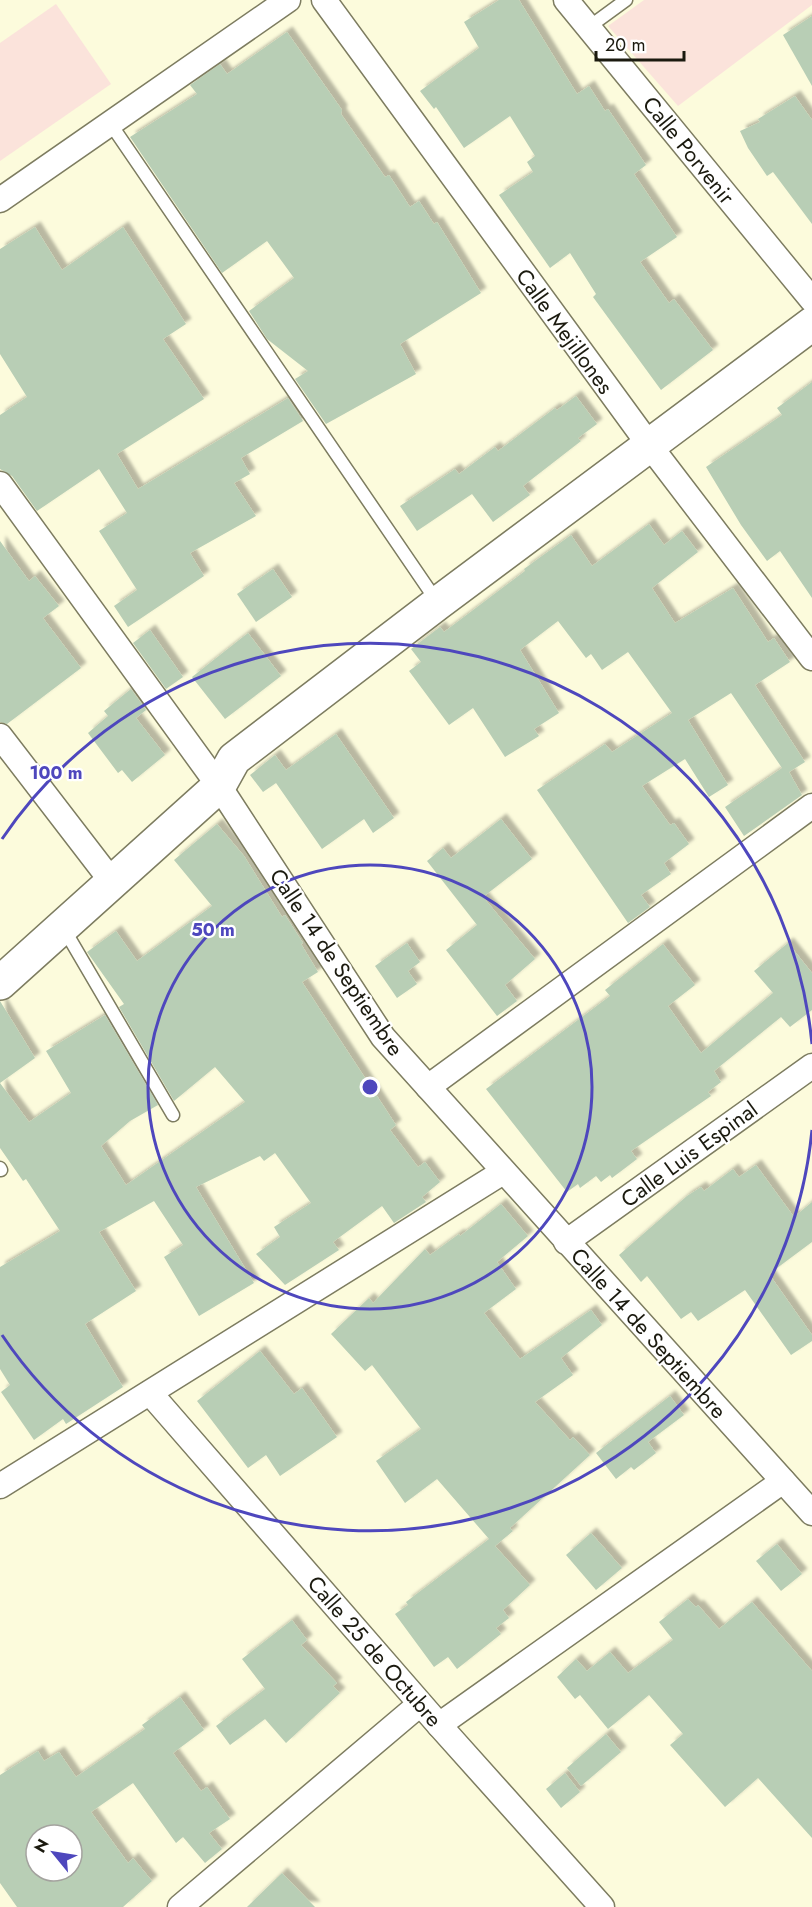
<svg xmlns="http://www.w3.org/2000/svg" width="812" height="1907" viewBox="0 0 812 1907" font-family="Jost,sans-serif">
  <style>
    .green { fill: #fbe3db }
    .building { fill: #b8ceb5; fill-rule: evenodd; filter: url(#shadow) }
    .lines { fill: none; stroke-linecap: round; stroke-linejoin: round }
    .lane-casing { stroke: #7d7c60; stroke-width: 15 }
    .street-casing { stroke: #7d7c60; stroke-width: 27 }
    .secondary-casing { stroke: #7d7c60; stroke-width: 36 }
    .lane { stroke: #fff; stroke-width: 12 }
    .street { stroke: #fff; stroke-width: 24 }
    .secondary { stroke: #fff; stroke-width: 33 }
    .ring { fill: none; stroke: #4e47bd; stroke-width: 3 }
    .labels { text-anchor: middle; stroke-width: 4.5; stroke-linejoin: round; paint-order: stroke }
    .street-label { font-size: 22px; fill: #1b1a0f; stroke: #fff }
    .centre { fill: #4e47bd; stroke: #fff; stroke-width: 3 }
    .ring-label { font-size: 18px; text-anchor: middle; font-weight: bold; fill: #4e47bd; stroke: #fff; stroke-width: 4.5; stroke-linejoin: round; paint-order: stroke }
  </style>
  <defs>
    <filter id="shadow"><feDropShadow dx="5.5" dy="-5.5" stdDeviation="1.5" flood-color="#0004"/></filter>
  </defs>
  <rect width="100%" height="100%" fill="#fcfbdc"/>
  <g class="green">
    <polygon points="644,0 812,0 812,5 678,106 608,26"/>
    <polygon points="56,4 111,84 0,161 0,43"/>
  </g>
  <g class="building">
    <polygon points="499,0 519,0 577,94 589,86 605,111 608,109 646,165 634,174 677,237 640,262 669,303 674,299 713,350 661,390 593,297 596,294 570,253 550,268 499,195 533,172 527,162 535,156 510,116 464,148 436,107 434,109 420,91 479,48 464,22"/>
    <polygon points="812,16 812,86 783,35"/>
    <polygon points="287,32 342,110 341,114 385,177 389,175 410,207 419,201 434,224 437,222 481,293 400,344 416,374 326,424 295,379 308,371 267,339 249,311 294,278 267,241 222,273 130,137 197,94 190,85 220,64 227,74"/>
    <polygon points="795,96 812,120 812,224 773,172 767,176 748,148 740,131 760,122 758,119"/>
    <polygon points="35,227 62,270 123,227 186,324 163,339 204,399 117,454 138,489 288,398 303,421 241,458 250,474 234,483 256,516 190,553 204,576 128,627 114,606 137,590 99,531 127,513 99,469 37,511 12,476 0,469 0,415 27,397 0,354 0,249"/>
    <polygon points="812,382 812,598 780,551 767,561 741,525 706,467 782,415 777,408"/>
    <polygon points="576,396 597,424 578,438 581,441 523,486 530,495 493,522 472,494 417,531 400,506 455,469 459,474 495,447 498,451 555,408 557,410"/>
    <polygon points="649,524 664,545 682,531 698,552 652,588 675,623 733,588 768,642 774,638 790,662 755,685 805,762 789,772 802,795 744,836 725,807 782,768 731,693 688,720 728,785 709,797 685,759 642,786 670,825 674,823 689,844 664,863 671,874 641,895 650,907 628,923 537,790 605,744 612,752 672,713 628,652 602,670 591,654 586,658 558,621 520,650 559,713 534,729 539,736 505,757 473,708 449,725 409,671 421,662 411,649 440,627 444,632 525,571 524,569 571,535 592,566"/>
    <polygon points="0,541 29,581 35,576 59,606 43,618 81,668 7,724 0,722"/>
    <polygon points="273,569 292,597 256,622 237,594"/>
    <polygon points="150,630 183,677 166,689 133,643"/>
    <polygon points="248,633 281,676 225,719 192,677"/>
    <polygon points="131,689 146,710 136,718 165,755 132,782 122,770 118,773 88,733 108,716 104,711"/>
    <polygon points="336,734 394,818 373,833 364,819 322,849 276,783 263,792 250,775 275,755 286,770"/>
    <polygon points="501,819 532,859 483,897 535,959 505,985 517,1001 497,1016 446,950 477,925 427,861 443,848 451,858"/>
    <polygon points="217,824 244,856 282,917 285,915 303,943 301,944 318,972 302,982 396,1125 390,1130 418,1167 425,1162 440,1182 422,1197 426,1202 394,1223 382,1206 333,1242 339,1250 285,1285 256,1254 280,1237 274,1227 311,1203 275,1153 264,1161 260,1156 196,1187 254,1283 199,1316 164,1257 183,1245 154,1201 99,1232 136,1291 85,1324 123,1387 66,1424 63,1419 34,1440 1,1392 10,1385 0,1369 0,1267 60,1231 26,1179 23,1181 0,1148 0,1083 29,1122 71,1093 46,1051 105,1015 158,1105 130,1121 101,1146 126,1185 245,1102 215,1067 174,1101 119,1007 124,1004 87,952 116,931 137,961 212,906 174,860"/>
    <polygon points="407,943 420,962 408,971 417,984 397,998 375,966"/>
    <polygon points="788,943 812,973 812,1010 790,1027 781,1017 714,1071 721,1082 708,1092 711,1096 631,1151 637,1159 612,1178 610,1175 601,1182 596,1176 580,1188 578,1184 567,1192 486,1089 610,996 605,990 663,944 695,985 668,1006 701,1053 773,993 754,971"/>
    <polygon points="0,1001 35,1058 0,1083"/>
    <polygon points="756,1165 794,1217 812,1202 812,1242 769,1274 812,1335 812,1341 791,1355 745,1290 698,1321 691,1312 681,1319 647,1276 641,1282 619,1255 687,1196 701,1187 704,1191 733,1169 739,1177"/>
    <polygon points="501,1204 528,1236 497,1262 516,1289 484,1313 520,1359 591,1310 602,1325 561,1358 573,1375 535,1402 570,1440 573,1437 590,1455 510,1528 513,1531 495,1546 530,1585 503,1610 509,1618 496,1628 501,1634 457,1669 448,1657 434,1667 395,1614 408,1605 406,1602 489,1539 437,1479 405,1503 376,1461 421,1429 372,1365 365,1371 331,1334 369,1298 373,1303 425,1249 430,1255 459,1234 460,1236"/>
    <polygon points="260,1351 294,1394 302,1388 337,1437 280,1476 266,1455 248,1468 197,1401"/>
    <polygon points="670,1396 684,1415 648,1442 656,1453 634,1470 631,1467 616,1479 596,1453"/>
    <polygon points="591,1533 622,1568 596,1590 566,1555"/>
    <polygon points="777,1544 802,1574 781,1591 756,1561"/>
    <polygon points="688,1599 696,1607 698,1605 719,1629 752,1602 812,1671 812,1838 758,1778 725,1807 670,1745 683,1734 649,1695 608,1729 580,1695 575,1699 557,1677 576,1659 587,1671 610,1652 628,1673 673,1640 659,1622"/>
    <polygon points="292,1620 307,1640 301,1645 337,1683 333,1686 340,1693 286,1743 265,1719 230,1745 216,1726 265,1689 242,1659"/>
    <path d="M180 1697 204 1730 173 1753 201 1791 207 1787 230 1819 209 1833 222 1849 205 1863 183 1837 176 1843 133 1783 91 1812 128 1863 133 1858 152 1881 123 1907H17L0 1883V1775L38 1751 44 1761 59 1752 76 1777 145 1729 142 1725ZM36 1835H72V1871H36Z"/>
    <polygon points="606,1734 621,1752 581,1786 567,1768"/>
    <polygon points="565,1773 580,1792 561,1808 546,1789"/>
    <polygon points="282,1873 315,1907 247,1907"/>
  </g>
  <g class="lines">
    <defs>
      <g id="lane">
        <polyline points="589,27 626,0"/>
        <polyline points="110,123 438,603"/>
        <polyline points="64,929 173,1115"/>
        <polyline points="0,1168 1,1170"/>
      </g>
      <g id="street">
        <polyline points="324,0 650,446 812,658"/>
        <polyline points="566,0 812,300"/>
        <polyline points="0,200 288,0"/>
        <polyline points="0,484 219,786 383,1037 812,1513"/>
        <polyline points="0,736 113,883"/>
        <polyline points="428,1087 812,806"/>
        <polyline points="566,1242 812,1066"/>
        <polyline points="150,1393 439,1725 602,1907"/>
        <polyline points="0,1486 503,1172"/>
        <polyline points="439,1725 783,1481"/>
        <polyline points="180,1907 420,1704"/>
      </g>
      <polyline id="secondary" points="0,983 219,786 234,759 438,603 812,324"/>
    </defs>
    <use href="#lane" class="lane-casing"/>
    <use href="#street" class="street-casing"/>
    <use href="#secondary" class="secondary-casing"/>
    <use href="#lane" class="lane"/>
    <use href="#street" class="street"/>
    <use href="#secondary" class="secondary"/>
  </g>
  <g class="ring">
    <circle cx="370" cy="1087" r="222"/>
    <path d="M812 1130A444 444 0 0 1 2 1335M2 839A444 444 0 0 1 812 1044"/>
  </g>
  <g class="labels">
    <g class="street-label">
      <text transform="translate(689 150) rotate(51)" y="8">Calle Porvenir</text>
      <text transform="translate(565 331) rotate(54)" y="8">Calle Mejillones</text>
      <text transform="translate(337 962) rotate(56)" y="8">Calle 14 de Septiembre</text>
      <text transform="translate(689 1154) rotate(-36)" y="8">Calle Luis Espinal</text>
      <text transform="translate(649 1333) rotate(48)" y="8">Calle 14 de Septiembre</text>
      <text transform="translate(375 1651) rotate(49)" y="8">Calle 25 de Octubre</text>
    </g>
  </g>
  <circle cx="370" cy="1087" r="9" class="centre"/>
  <g class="ring-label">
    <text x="56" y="779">100 m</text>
    <text x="213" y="936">50 m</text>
  </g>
  <g transform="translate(54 1853) rotate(300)"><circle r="28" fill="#ffffff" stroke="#a4a39f" stroke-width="1.5"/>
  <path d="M0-4.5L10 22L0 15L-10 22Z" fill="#4e47bd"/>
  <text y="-9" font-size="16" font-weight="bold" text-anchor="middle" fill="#1b1a0f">N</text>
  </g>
  <path d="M596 51v9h88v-9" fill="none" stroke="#1b1a0f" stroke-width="3"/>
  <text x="605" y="51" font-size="18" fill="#1b1a0f" stroke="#ffffff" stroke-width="4.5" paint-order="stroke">20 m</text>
</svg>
